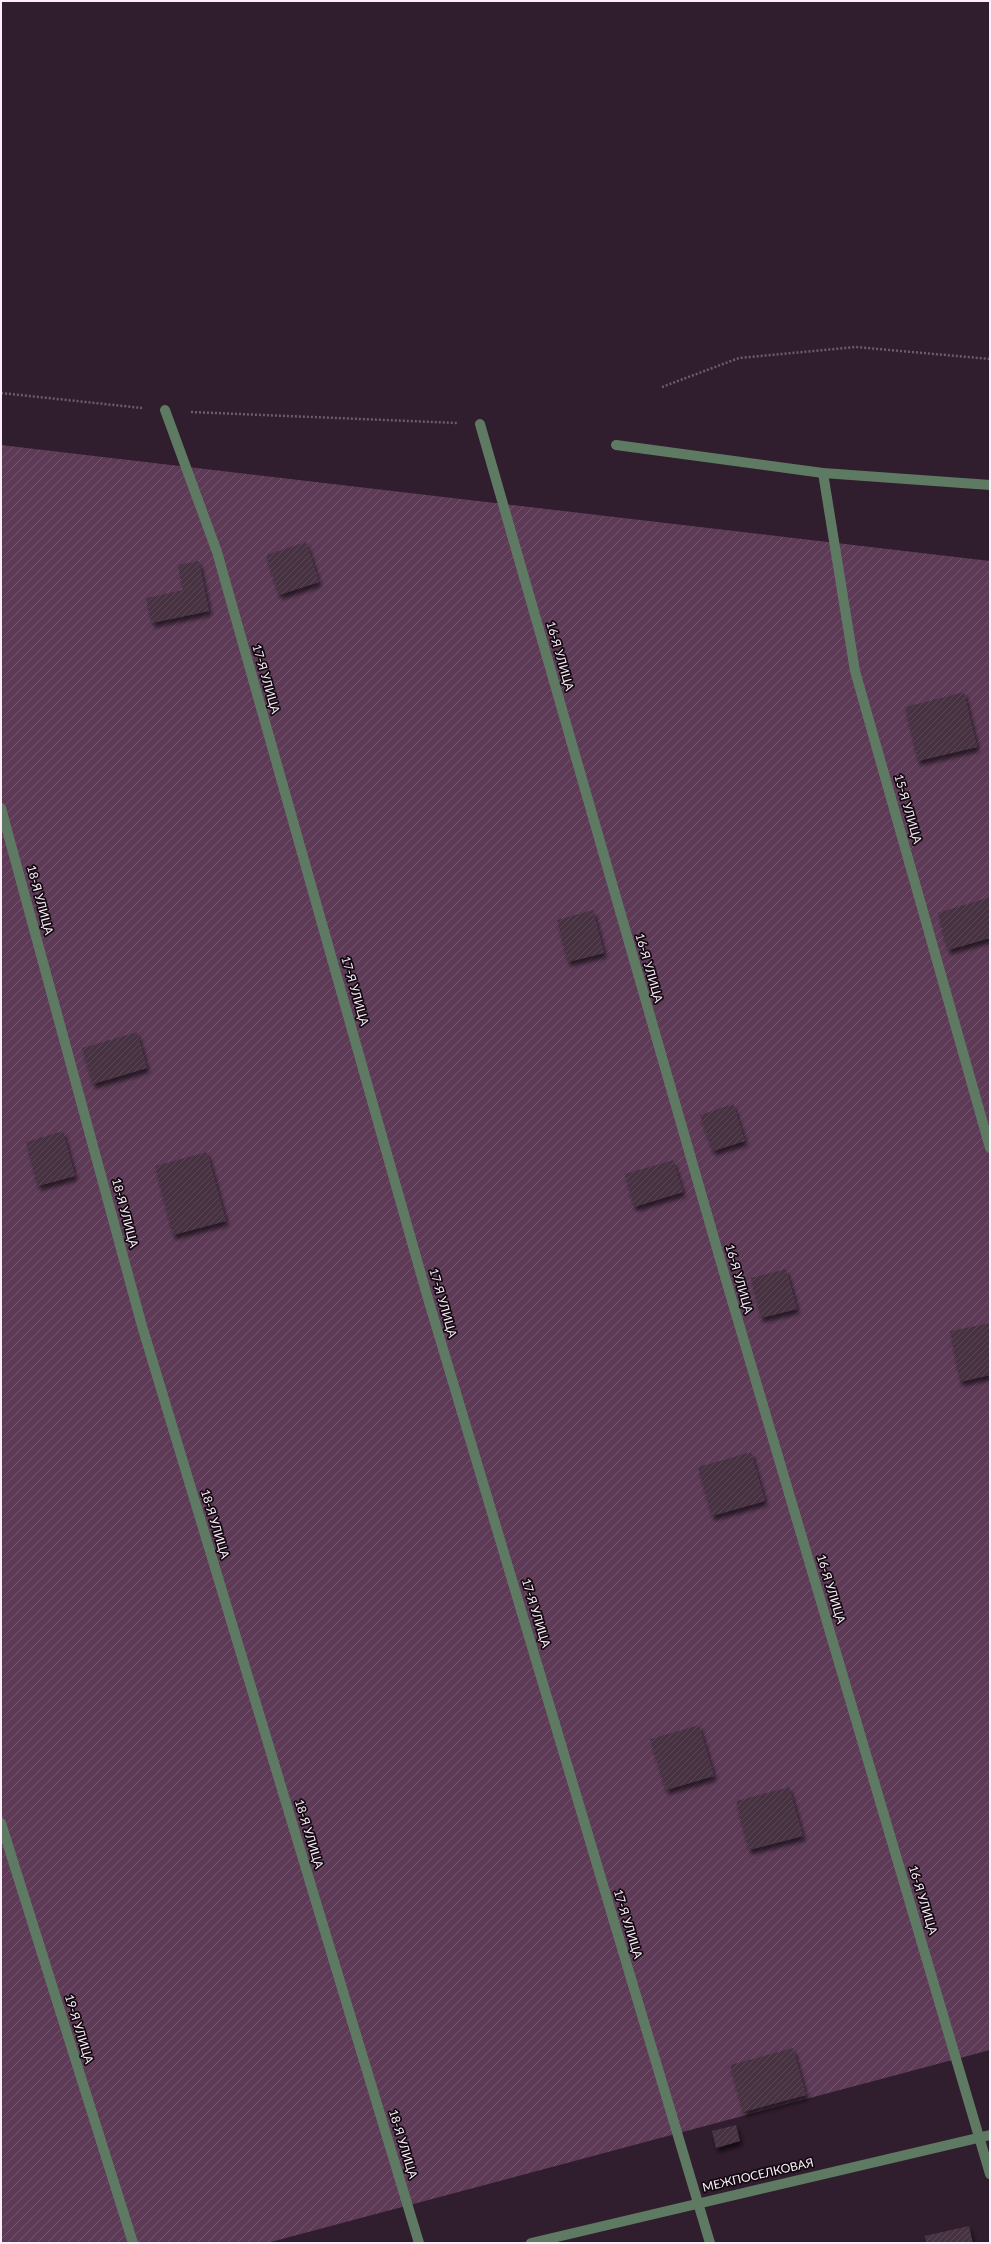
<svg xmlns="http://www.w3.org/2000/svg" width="991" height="2244" viewBox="0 0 991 2244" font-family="Lato,sans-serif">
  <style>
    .garden { fill: url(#garden-furrows) }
    .building { fill: url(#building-hatch); filter: url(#shadow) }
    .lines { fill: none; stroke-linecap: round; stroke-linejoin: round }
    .path { stroke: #6d5c6a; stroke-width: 2.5; stroke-dasharray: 2 2; stroke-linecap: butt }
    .minor { stroke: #5e7a63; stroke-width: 10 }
    .labels { text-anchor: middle; stroke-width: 3.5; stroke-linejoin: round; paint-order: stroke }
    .street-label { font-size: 12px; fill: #fbeef8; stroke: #130b11 }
  </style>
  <defs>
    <pattern id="garden-furrows" width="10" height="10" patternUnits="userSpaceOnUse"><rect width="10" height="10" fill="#5d3b57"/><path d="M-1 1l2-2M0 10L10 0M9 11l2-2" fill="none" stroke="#755870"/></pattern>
    <pattern id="building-hatch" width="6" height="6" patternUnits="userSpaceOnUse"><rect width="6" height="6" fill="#473343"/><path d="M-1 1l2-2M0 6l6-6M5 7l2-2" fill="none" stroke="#594756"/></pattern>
    <filter id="shadow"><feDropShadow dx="2.5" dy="4.5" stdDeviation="2" flood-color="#0009"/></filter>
  </defs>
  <rect width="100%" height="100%" fill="#301d2d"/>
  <polygon class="garden" points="1,445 990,561 990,2050 267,2243 1,2243"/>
  <g class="building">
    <polygon points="306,542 319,582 279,595 266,555"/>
    <polygon points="199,561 209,611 152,623 146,598 183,590 178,565"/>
    <polygon points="964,692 977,747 918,761 905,707"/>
    <polygon points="990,897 990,938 948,950 938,913"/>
    <polygon points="593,910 604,953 568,962 557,920"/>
    <polygon points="137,1032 147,1068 93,1084 82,1048"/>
    <polygon points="733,1104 745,1141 713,1151 700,1115"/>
    <polygon points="63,1131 75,1176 38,1186 26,1142"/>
    <polygon points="207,1152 226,1221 173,1235 155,1166"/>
    <polygon points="673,1160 683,1192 634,1207 625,1174"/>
    <polygon points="786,1269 797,1309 761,1318 751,1278"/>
    <polygon points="990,1323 990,1375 960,1382 950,1331"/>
    <polygon points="751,1452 765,1501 712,1516 698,1467"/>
    <polygon points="699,1725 714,1776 666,1790 650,1739"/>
    <polygon points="789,1787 803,1836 749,1850 736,1801"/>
    <polygon points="793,2048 806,2095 743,2112 730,2065"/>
    <polygon points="736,2125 740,2141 716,2148 712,2131"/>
    <polygon points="969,2226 973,2243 926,2243 925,2236"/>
  </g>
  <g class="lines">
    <g class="path">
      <polyline points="662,387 739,358 856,347 990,359"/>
      <polyline points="1,393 142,408"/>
      <polyline points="191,412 457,423"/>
    </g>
    <g class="minor">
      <polyline points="165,410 217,552 426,1292 710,2243"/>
      <polyline points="480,424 726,1280 990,2174"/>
      <polyline points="616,445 823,473 990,485"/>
      <polyline points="823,473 855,671 990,1148"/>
      <polyline points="1,808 142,1326 419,2243"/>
      <polyline points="1,1823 133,2243"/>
      <polyline points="531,2243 990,2135"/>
    </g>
  </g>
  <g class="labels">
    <g class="street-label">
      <text transform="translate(560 656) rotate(74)" y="4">16-Я УЛИЦА</text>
      <text transform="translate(266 679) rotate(74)" y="4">17-Я УЛИЦА</text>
      <text transform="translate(908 809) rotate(74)" y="4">15-Я УЛИЦА</text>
      <text transform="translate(40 900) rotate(75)" y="4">18-Я УЛИЦА</text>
      <text transform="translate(649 968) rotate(74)" y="4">16-Я УЛИЦА</text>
      <text transform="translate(355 991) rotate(74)" y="4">17-Я УЛИЦА</text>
      <text transform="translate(125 1213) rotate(75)" y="4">18-Я УЛИЦА</text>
      <text transform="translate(739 1279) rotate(74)" y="4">16-Я УЛИЦА</text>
      <text transform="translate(443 1303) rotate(74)" y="4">17-Я УЛИЦА</text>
      <text transform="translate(215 1524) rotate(73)" y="4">18-Я УЛИЦА</text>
      <text transform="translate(831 1589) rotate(73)" y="4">16-Я УЛИЦА</text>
      <text transform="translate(536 1613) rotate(73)" y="4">17-Я УЛИЦА</text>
      <text transform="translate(309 1834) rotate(73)" y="4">18-Я УЛИЦА</text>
      <text transform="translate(923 1900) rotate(73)" y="4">16-Я УЛИЦА</text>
      <text transform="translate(628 1924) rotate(73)" y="4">17-Я УЛИЦА</text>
      <text transform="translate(79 2029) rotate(73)" y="4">19-Я УЛИЦА</text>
      <text transform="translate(403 2144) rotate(73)" y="4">18-Я УЛИЦА</text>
      <text transform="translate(758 2175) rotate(-13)" y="4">МЕЖПОСЕЛКОВАЯ</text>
    </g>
  </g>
  <rect width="991" height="2244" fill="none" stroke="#fbeef8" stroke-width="4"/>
</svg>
